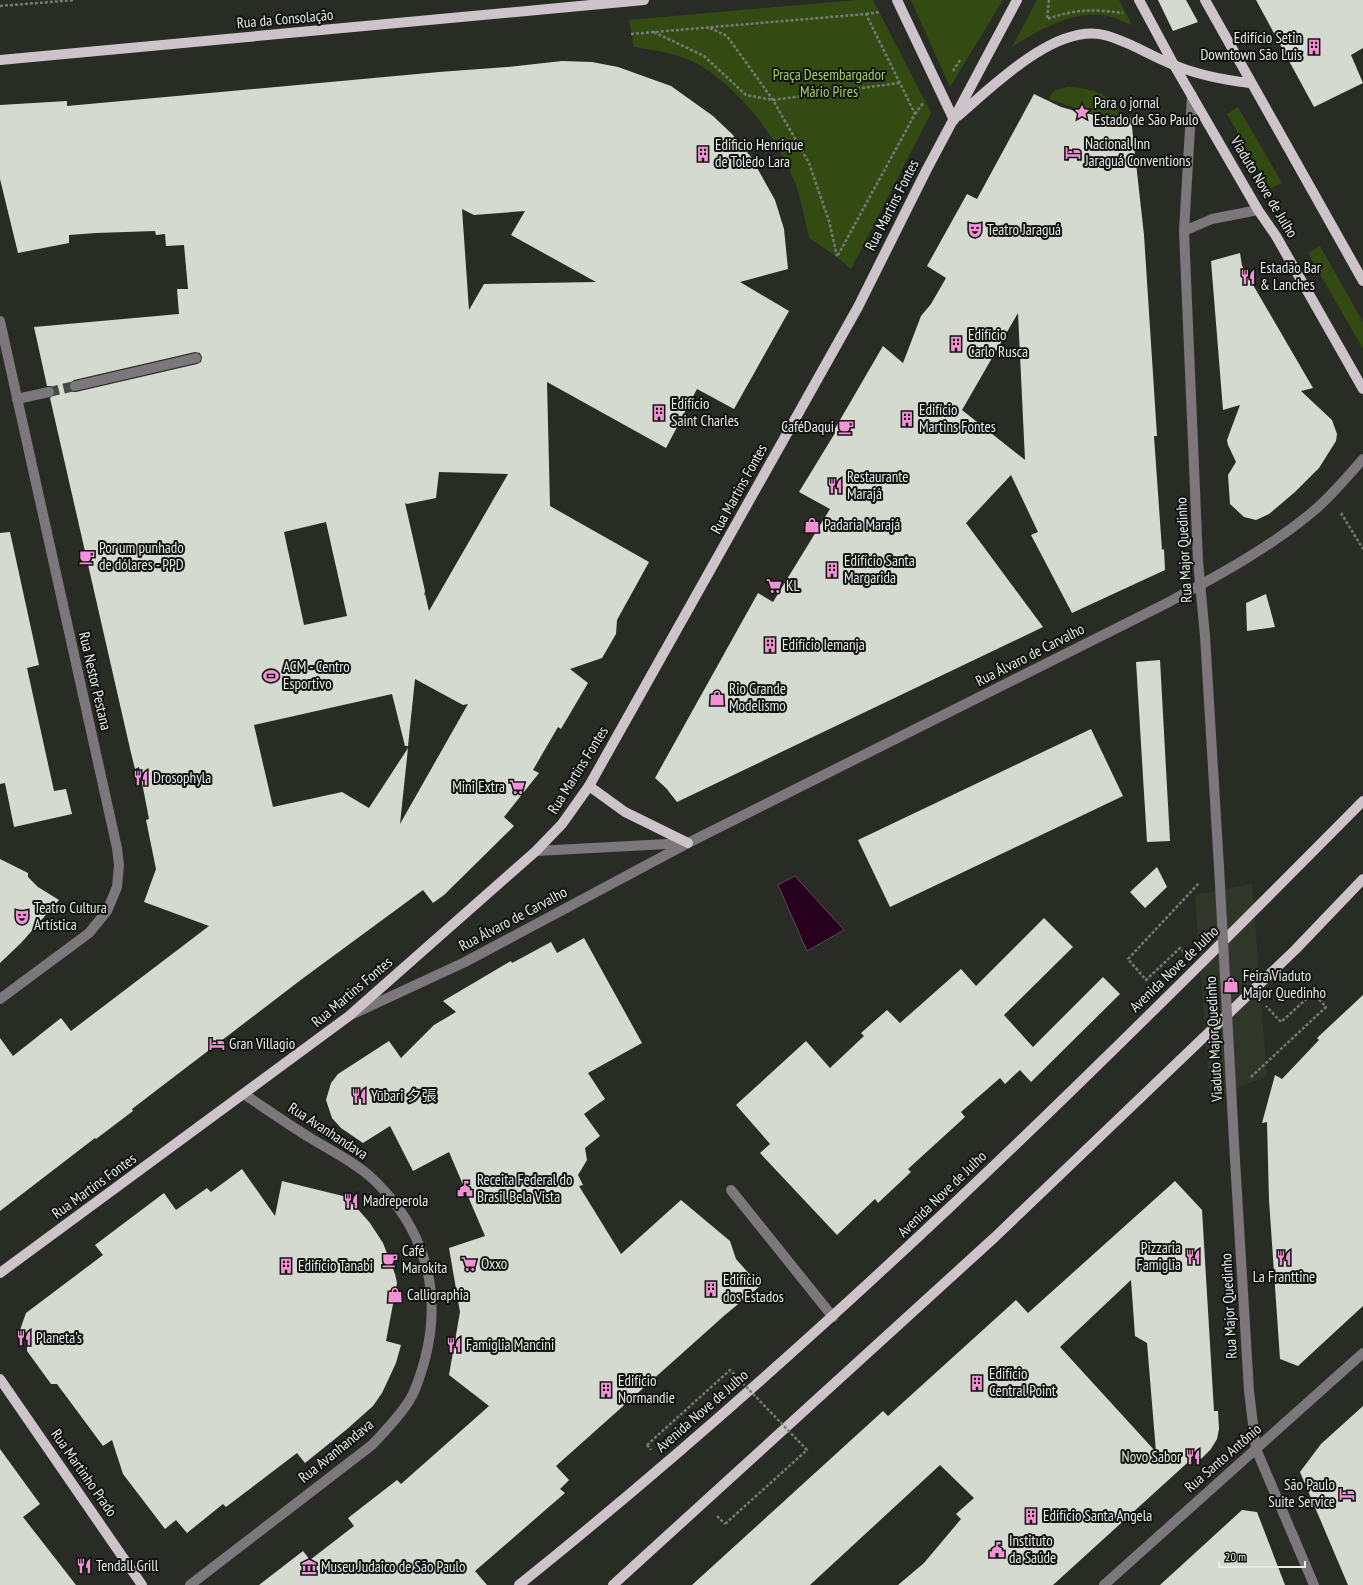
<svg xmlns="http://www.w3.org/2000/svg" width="1363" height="1585" viewBox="0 0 1363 1585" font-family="'PT Sans Narrow','Noto Sans SC',sans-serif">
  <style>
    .built { fill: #303629 }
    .green { fill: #334b13 }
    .water { fill: #27001e; stroke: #61465a }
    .building { fill: #d5dad0; fill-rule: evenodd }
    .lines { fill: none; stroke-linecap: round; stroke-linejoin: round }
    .minor-tunnel { stroke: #464842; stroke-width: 10; stroke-dasharray: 10 5; stroke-linecap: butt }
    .path { stroke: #777974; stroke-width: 2.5; stroke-dasharray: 3 2; stroke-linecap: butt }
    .minor { stroke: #7b777a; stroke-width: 10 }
    .major { stroke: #ccc4c9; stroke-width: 10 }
    .path-bridge { stroke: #777974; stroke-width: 2.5; stroke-dasharray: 3 2; stroke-linecap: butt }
    .minor-bridge { stroke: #7b777a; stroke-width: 10 }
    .labels { text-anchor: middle; stroke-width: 4; stroke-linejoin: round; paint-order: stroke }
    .street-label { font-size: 15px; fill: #e7e9e5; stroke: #121411 }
    .poi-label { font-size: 15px; fill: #e7e9e5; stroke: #121411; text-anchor: start }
    .park-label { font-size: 15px; fill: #a2d16a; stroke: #121411 }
  </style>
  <rect width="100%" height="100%" fill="#292c25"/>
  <polygon class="built" points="1252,884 1267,1076 1210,1099 1195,895"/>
  <g class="green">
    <path d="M856 0H873L931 113 851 269 837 257 809 238C805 221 802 202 796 185 778 139 744 94 703 67 685 55 655 50 634 47L629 20Z"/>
    <polygon points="911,0 1003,0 950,87"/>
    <path d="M1037 0H1119L1132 25C1124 22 1116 18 1108 16 1074 9 1040 30 1012 47Z"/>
    <path d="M1068 87C1087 88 1108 92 1119 109L1118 116 1091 113 1049 99C1052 90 1058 89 1068 87Z"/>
    <polygon points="1238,107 1282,183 1270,189 1227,114"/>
    <polygon points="1320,246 1363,322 1363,349 1308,253"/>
  </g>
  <polygon class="water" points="795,876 844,930 807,951 778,885"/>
  <g class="building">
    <polygon points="1158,0 1186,0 1198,22 1173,31"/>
    <polygon points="1256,0 1363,0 1363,48 1351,55 1363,83 1314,107"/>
    <path d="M562 61 592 62 618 67 671 86 713 116 732 134 751 157 775 200 784 229 788 269 740 282 789 311 734 409 697 389 666 448 547 382 550 506 649 562 617 620 616 634 602 658 570 669 588 683 561 729 558 727 533 770 539 773 504 817 514 826 444 895 433 903 423 890 302 979 132 1109 133 1111 96 1139 95 1138 0 1211V1038L13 1056 61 1018 71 1031 209 926 144 902 156 869 146 820 149 819 139 767 135 769 131 753 50 398 55 394V390L51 386H47L34 327 179 314 177 289H188L184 245 166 246 165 234 156 235 155 231 96 233 69 235V243L18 253 0 179V105L67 101V106L439 72 507 67ZM462 209 474 215 525 211 511 235 596 282 484 284 469 310ZM195 352 200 353 202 357 201 362 197 364 76 392H73L69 388V384L74 380ZM439 472 508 474 429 611 425 594 424 596 425 591 405 503 407 504 436 498ZM326 522 347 616 304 625 284 532ZM415 679 463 705 468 704 400 824 408 748 369 808 342 792 273 807 254 725 392 694 405 746H408Z"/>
    <path d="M1034 94 1061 107 1079 112 1110 118H1131L1144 235 1157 436H1154L1162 550 1164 549 1165 570 1072 613 1031 535 1038 532 1011 475 966 523 1043 627 677 802 666 788 655 778 758 593 773 602 830 509 799 492 835 433 833 432 883 346 903 363 921 316 931 304 946 278 927 266 967 194 977 199ZM1018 313 1025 460 962 410Z"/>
    <polygon points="1240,253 1242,266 1313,388 1301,391 1332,420 1337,434 1336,441 1319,468 1295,492 1269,514 1256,520 1244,517 1230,504 1228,475 1236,462 1228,445 1227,440 1240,405 1223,410 1211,261"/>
    <polygon points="10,532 39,665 27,668 54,791 66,789 72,814 14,827 5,783 0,784 0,533"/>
    <polygon points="1266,594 1275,627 1247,631 1246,603"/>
    <polygon points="1160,660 1170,841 1147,842 1136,662"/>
    <polygon points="1091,729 1123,796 890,907 858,840"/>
    <polygon points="0,859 28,873 28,877 38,887 59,900 21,943 0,963"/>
    <polygon points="1157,867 1167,887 1145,908 1130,892"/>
    <polygon points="1044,918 1073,947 1004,1015 1033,1047 1103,977 1120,994 1031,1082 1020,1070 1005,1084 1000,1078 961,1112 965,1117 908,1169 911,1172 878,1203 875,1199 837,1235 760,1153 770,1144 736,1105 806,1041 830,1068 864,1036 861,1033 887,1010 900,1023 961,969 976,986"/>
    <polygon points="584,938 642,1043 588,1073 605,1099 584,1114 600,1136 585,1148 587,1160 578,1175 583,1185 579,1186 621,1254 681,1200 730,1241 736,1259 760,1286 725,1315 556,1466 569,1480 560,1489 565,1493 475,1571 487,1585 259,1585 303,1551 310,1560 354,1526 348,1518 397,1480 401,1484 489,1406 449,1375 460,1312 449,1248 485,1236 449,1152 413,1171 390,1126 363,1143 341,1128 332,1118 326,1100 331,1083 338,1074 389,1041 401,1058 434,1025 456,1012 443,1001 511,961 512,963 551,942 557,953"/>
    <polygon points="1363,995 1363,1306 1298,1366 1280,1359 1269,1200 1267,1122 1262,1123 1275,1075 1282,1079 1319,1040 1317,1038"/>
    <polygon points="242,1169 275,1216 282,1181 347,1197 356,1207 370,1223 383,1243 395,1274 397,1283 386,1341 401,1345 396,1363 382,1393 373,1406 346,1430 305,1463 297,1453 226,1507 223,1504 187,1533 176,1520 165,1529 123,1474 112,1440 103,1446 57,1384 51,1384 27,1351 27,1341 20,1330 26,1313 103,1255 95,1245 164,1193 176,1210 207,1188 211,1192"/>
    <path d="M1175 1181 1202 1210 1214 1411H1218L1219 1429 1217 1439 1211 1449 1201 1459 1197 1454 1053 1585H898L924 1563 961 1519 956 1514 974 1498 940 1465 810 1585H692L883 1411 888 1416 1016 1300 1028 1313ZM1131 1280 1135 1336 1147 1343 1156 1452 1060 1347Z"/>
    <polygon points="1363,1406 1363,1585 1348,1585 1300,1472 1321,1444"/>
    <polygon points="0,1449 40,1504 23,1517 76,1585 0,1585"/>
    <polygon points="1242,1510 1257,1512 1285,1585 1160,1585"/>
  </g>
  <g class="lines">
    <polyline class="minor-tunnel" points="49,392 75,386"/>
    <g class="path">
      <path d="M1049 0 1047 19C1076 9 1092 9 1123 13"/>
      <polyline points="0,6 75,0"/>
      <polyline points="866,14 880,12"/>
      <polyline points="710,28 727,36 773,100 809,163 829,221 837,256"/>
      <polyline points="654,32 704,56 746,95 773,100 899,83"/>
      <polyline points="631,34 866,14 915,114 837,257"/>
      <polyline points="953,71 960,60"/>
      <polyline points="915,114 923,103"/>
      <polyline points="1341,513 1363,549"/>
      <polyline points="1184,952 1180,948 1146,980 1128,959 1199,883"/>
      <polyline points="1251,1077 1326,1007 1313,993 1281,1022 1266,1006"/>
      <polyline points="647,1445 651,1450"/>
      <polyline points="717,1516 725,1524"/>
    </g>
    <g class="minor">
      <polyline points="1192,95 1184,231 1198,561"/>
      <polyline points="1184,231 1212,219 1258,210"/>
      <polyline points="0,321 117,848 119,865 117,887 107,911 89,933 0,999"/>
      <polyline points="75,386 196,358"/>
      <polyline points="17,399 49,392"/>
      <polyline points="1205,636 1219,867"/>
      <polyline points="536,851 686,843"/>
      <path d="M353 1014 465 962 688 843 1167 603C1217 576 1266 550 1310 514 1330 498 1346 478 1363 459"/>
      <polyline points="1235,1160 1249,1391 1256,1449 1314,1585"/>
      <polyline points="731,1190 833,1317"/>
      <path d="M190 1585 372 1445C385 1431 399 1417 409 1401 417 1389 421 1373 425 1359 443 1290 424 1228 373 1179 356 1163 332 1151 312 1139 289 1125 266 1109 244 1094"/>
      <polyline points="1104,1585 1363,1353"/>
    </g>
    <g class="major">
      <polyline points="897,0 954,120"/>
      <polyline points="1139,0 1174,65 1258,210 1276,236 1363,389"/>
      <polyline points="1205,0 1363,281"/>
      <polyline points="0,60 644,0"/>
      <path d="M958 116C992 87 1055 23 1104 35 1129 41 1150 56 1174 65 1198 75 1224 80 1250 83"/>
      <polyline points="589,786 625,812 688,843"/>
      <polyline points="0,1273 349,1016 536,851 562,824 589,786 858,307 927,169 1017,0"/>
      <polyline points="0,1379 142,1585"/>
      <path d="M519 1585C819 1344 1093 1074 1363 801"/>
      <polyline points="613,1585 995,1237 1295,950 1363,879"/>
    </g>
    <polyline class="path-bridge" points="647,1445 730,1370 807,1450 725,1524"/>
    <g class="minor-bridge">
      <polyline points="1198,561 1205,636"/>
      <polyline points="1219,867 1235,1160"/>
    </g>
  </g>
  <defs>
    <symbol id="building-bare" viewBox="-9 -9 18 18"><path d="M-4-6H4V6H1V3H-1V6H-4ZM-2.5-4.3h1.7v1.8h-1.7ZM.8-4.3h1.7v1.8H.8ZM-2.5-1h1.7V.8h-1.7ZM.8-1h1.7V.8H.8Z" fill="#f391d6" stroke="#121411" stroke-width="2.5" paint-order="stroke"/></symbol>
    <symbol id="sight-bare" viewBox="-9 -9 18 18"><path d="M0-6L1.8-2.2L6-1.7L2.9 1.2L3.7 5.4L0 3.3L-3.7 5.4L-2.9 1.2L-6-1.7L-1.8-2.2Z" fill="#f391d6" stroke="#121411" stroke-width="2.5" paint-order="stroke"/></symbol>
    <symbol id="hotel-bare" viewBox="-9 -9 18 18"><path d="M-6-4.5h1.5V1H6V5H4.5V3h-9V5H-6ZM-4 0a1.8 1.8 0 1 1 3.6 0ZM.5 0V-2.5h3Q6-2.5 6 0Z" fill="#f391d6" stroke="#121411" stroke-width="2.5" paint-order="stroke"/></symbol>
    <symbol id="theatre-bare" viewBox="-9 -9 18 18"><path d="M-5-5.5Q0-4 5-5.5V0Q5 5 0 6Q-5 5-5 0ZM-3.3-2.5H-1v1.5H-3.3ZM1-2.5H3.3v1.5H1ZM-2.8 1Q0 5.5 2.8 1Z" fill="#f391d6" stroke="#121411" stroke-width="2.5" paint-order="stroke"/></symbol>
    <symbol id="restaurant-bare" viewBox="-9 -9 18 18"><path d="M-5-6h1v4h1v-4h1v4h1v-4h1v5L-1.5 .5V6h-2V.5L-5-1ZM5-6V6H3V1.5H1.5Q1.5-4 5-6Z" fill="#f391d6" stroke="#121411" stroke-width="2.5" paint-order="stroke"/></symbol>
    <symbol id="cafe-bare" viewBox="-9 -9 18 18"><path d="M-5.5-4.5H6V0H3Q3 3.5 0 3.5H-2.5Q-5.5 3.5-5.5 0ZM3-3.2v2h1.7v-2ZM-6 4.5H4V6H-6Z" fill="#f391d6" stroke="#121411" stroke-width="2.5" paint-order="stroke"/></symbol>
    <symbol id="shop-bare" viewBox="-9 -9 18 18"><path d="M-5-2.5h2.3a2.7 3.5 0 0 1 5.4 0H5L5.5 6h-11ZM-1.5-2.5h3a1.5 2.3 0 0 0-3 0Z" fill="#f391d6" stroke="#121411" stroke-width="2.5" paint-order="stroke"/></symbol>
    <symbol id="supermarket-bare" viewBox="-9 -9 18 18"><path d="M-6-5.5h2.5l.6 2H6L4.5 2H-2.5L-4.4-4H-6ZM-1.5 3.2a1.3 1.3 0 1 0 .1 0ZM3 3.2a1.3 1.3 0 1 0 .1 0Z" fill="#f391d6" stroke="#121411" stroke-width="2.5" paint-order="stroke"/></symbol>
    <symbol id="stadium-bare" viewBox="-9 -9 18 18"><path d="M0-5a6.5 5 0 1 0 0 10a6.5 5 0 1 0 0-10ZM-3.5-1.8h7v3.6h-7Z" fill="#f391d6" stroke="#121411" stroke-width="2.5" paint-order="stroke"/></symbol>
    <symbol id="civic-bare" viewBox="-9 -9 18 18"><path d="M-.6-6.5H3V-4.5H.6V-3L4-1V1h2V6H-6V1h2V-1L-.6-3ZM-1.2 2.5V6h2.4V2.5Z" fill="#f391d6" stroke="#121411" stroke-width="2.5" paint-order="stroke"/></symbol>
    <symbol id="museum-bare" viewBox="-9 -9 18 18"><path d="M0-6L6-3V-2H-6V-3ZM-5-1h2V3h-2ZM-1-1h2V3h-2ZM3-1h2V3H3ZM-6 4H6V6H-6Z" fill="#f391d6" stroke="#121411" stroke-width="2.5" paint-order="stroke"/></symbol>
  </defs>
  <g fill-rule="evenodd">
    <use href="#building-bare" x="1303" y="36" width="22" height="22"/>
    <use href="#sight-bare" x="1071" y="101" width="22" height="22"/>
    <use href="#hotel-bare" x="1062" y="142" width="22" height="22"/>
    <use href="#building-bare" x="692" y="143" width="22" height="22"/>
    <use href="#theatre-bare" x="964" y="219" width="22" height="22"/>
    <use href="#restaurant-bare" x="1237" y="266" width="22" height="22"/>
    <use href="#building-bare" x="945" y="333" width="22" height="22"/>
    <use href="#building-bare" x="648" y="402" width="22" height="22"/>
    <use href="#building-bare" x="896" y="408" width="22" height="22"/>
    <use href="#cafe-bare" x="835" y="416" width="22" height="22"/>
    <use href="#restaurant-bare" x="824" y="475" width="22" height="22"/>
    <use href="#shop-bare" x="801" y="514" width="22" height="22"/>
    <use href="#cafe-bare" x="76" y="546" width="22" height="22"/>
    <use href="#building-bare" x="821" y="559" width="22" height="22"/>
    <use href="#supermarket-bare" x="763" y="575" width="22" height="22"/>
    <use href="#building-bare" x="759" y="634" width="22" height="22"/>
    <use href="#stadium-bare" x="260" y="665" width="22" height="22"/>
    <use href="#shop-bare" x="706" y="687" width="22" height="22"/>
    <use href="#restaurant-bare" x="130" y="767" width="22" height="22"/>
    <use href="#supermarket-bare" x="506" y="776" width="22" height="22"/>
    <use href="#theatre-bare" x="11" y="906" width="22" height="22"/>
    <use href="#shop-bare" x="1220" y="974" width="22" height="22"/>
    <use href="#hotel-bare" x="206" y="1033" width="22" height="22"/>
    <use href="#restaurant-bare" x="348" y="1085" width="22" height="22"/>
    <use href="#civic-bare" x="454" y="1178" width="22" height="22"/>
    <use href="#restaurant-bare" x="340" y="1190" width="22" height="22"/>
    <use href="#restaurant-bare" x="1182" y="1246" width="22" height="22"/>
    <use href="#restaurant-bare" x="1273" y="1247" width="22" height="22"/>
    <use href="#cafe-bare" x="379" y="1249" width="22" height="22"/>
    <use href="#supermarket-bare" x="458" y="1253" width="22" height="22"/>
    <use href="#building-bare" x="275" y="1255" width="22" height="22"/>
    <use href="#building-bare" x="700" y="1278" width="22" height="22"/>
    <use href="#shop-bare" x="384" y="1284" width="22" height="22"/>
    <use href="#restaurant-bare" x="13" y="1327" width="22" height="22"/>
    <use href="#restaurant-bare" x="443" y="1334" width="22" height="22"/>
    <use href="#building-bare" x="966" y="1372" width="22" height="22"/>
    <use href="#building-bare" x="595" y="1379" width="22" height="22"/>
    <use href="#restaurant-bare" x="1182" y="1446" width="22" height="22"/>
    <use href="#hotel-bare" x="1336" y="1483" width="22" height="22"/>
    <use href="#building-bare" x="1020" y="1505" width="22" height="22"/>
    <use href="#civic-bare" x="986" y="1539" width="22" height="22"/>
    <use href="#restaurant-bare" x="73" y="1555" width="22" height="22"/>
    <use href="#museum-bare" x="298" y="1556" width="22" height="22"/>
  </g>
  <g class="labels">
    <g class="street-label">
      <text transform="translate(285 19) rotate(-5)" y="5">Rua da Consolação</text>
      <text transform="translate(1264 187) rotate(59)" y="5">Viaduto Nove de Julho</text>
      <text transform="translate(892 205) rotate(-63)" y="5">Rua Martins Fontes</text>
      <text transform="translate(739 489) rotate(-61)" y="5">Rua Martins Fontes</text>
      <text transform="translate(1184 550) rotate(-93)" y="5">Rua Major Quedinho</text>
      <text transform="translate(1030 655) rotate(-27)" y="5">Rua Álvaro de Carvalho</text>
      <text transform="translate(95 681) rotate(77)" y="5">Rua Nestor Pestana</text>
      <text transform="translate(578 770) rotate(-58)" y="5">Rua Martins Fontes</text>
      <text transform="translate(513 919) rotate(-28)" y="5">Rua Álvaro de Carvalho</text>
      <text transform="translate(1174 969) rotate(-44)" y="5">Avenida Nove de Julho</text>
      <text transform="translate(352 992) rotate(-40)" y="5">Rua Martins Fontes</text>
      <text transform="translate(1214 1039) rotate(-93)" y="5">Viaduto Major Quedinho</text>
      <text transform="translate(328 1131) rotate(33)" y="5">Rua Avanhandava</text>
      <text transform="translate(94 1186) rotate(-36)" y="5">Rua Martins Fontes</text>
      <text transform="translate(942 1194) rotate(-44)" y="5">Avenida Nove de Julho</text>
      <text transform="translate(1229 1306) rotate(-93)" y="5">Rua Major Quedinho</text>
      <text transform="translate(702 1411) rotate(-41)" y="5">Avenida Nove de Julho</text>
      <text transform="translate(336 1451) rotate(-39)" y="5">Rua Avanhandava</text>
      <text transform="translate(1223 1458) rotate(-41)" y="5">Rua Santo Antônio</text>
      <text transform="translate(84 1473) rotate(55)" y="5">Rua Martinho Prado</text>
    </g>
    <g class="poi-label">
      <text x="1302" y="43" text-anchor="end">Edifício Setin<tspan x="1302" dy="17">Downtown São Luis</tspan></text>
      <text x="1094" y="108">Para o jornal<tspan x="1094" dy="17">Estado de São Paulo</tspan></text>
      <text x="1085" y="149">Nacional Inn<tspan x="1085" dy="17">Jaraguá Conventions</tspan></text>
      <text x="715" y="150">Edificio Henrique<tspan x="715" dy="17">de Toledo Lara</tspan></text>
      <text x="987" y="235">Teatro Jaraguá</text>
      <text x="1260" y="273">Estadão Bar<tspan x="1260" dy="17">&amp; Lanches</tspan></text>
      <text x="968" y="340">Edifício<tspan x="968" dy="17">Carlo Rusca</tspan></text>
      <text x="671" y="409">Edifício<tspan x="671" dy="17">Saint Charles</tspan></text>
      <text x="919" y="415">Edifício<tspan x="919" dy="17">Martins Fontes</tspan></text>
      <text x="834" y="432" text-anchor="end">CaféDaqui</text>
      <text x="847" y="482">Restaurante<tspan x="847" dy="17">Marajá</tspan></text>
      <text x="824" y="530">Padaria Marajá</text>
      <text x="99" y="553">Por um punhado<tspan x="99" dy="17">de dólares - PPD</tspan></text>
      <text x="844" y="566">Edifício Santa<tspan x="844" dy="17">Margarida</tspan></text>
      <text x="786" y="591">KL</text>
      <text x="782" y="650">Edifício Iemanja</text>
      <text x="283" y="672">ACM - Centro<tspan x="283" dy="17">Esportivo</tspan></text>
      <text x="729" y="694">Rio Grande<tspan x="729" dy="17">Modelismo</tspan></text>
      <text x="153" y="783">Drosophyla</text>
      <text x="505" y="792" text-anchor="end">Mini Extra</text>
      <text x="34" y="913">Teatro Cultura<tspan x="34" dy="17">Artística</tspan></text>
      <text x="1243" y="981">Feira Viaduto<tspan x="1243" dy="17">Major Quedinho</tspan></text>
      <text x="229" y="1049">Gran Villagio</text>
      <text x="371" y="1101">Yūbari 夕張</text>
      <text x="477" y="1185">Receita Federal do<tspan x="477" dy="17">Brasil Bela Vista</tspan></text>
      <text x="363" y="1206">Madreperola</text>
      <text x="1181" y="1253" text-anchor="end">Pizzaria<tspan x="1181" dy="17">Famiglia</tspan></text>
      <text x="402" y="1256">Café<tspan x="402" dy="17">Marokita</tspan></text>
      <text x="481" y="1269">Oxxo</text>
      <text x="298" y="1271">Edifício Tanabi</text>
      <text x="1284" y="1282" text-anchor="middle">La Franttine</text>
      <text x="723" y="1285">Edifício<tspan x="723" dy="17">dos Estados</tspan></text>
      <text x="407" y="1300">Calligraphia</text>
      <text x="36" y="1343">Planeta's</text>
      <text x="466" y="1350">Famiglia Mancini</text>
      <text x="989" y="1379">Edifício<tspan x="989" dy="17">Central Point</tspan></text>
      <text x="618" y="1386">Edifício<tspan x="618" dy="17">Normandie</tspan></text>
      <text x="1181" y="1462" text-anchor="end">Novo Sabor</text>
      <text x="1335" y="1490" text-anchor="end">São Paulo<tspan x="1335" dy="17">Suite Service</tspan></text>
      <text x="1043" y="1521">Edifício Santa Angela</text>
      <text x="1009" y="1546">Instituto<tspan x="1009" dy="17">da Saúde</tspan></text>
      <text x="96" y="1571">Tendall Grill</text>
      <text x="321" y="1572">Museu Judaico de São Paulo</text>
    </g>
    <g class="park-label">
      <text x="829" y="80">Praça Desembargador<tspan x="829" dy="17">Mário Pires</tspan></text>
    </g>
  </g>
  <path d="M1219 1561v6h86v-6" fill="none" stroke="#e7e9e5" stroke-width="2"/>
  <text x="1225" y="1561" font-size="12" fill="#e7e9e5" stroke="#121411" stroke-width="3" paint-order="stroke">20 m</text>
</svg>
